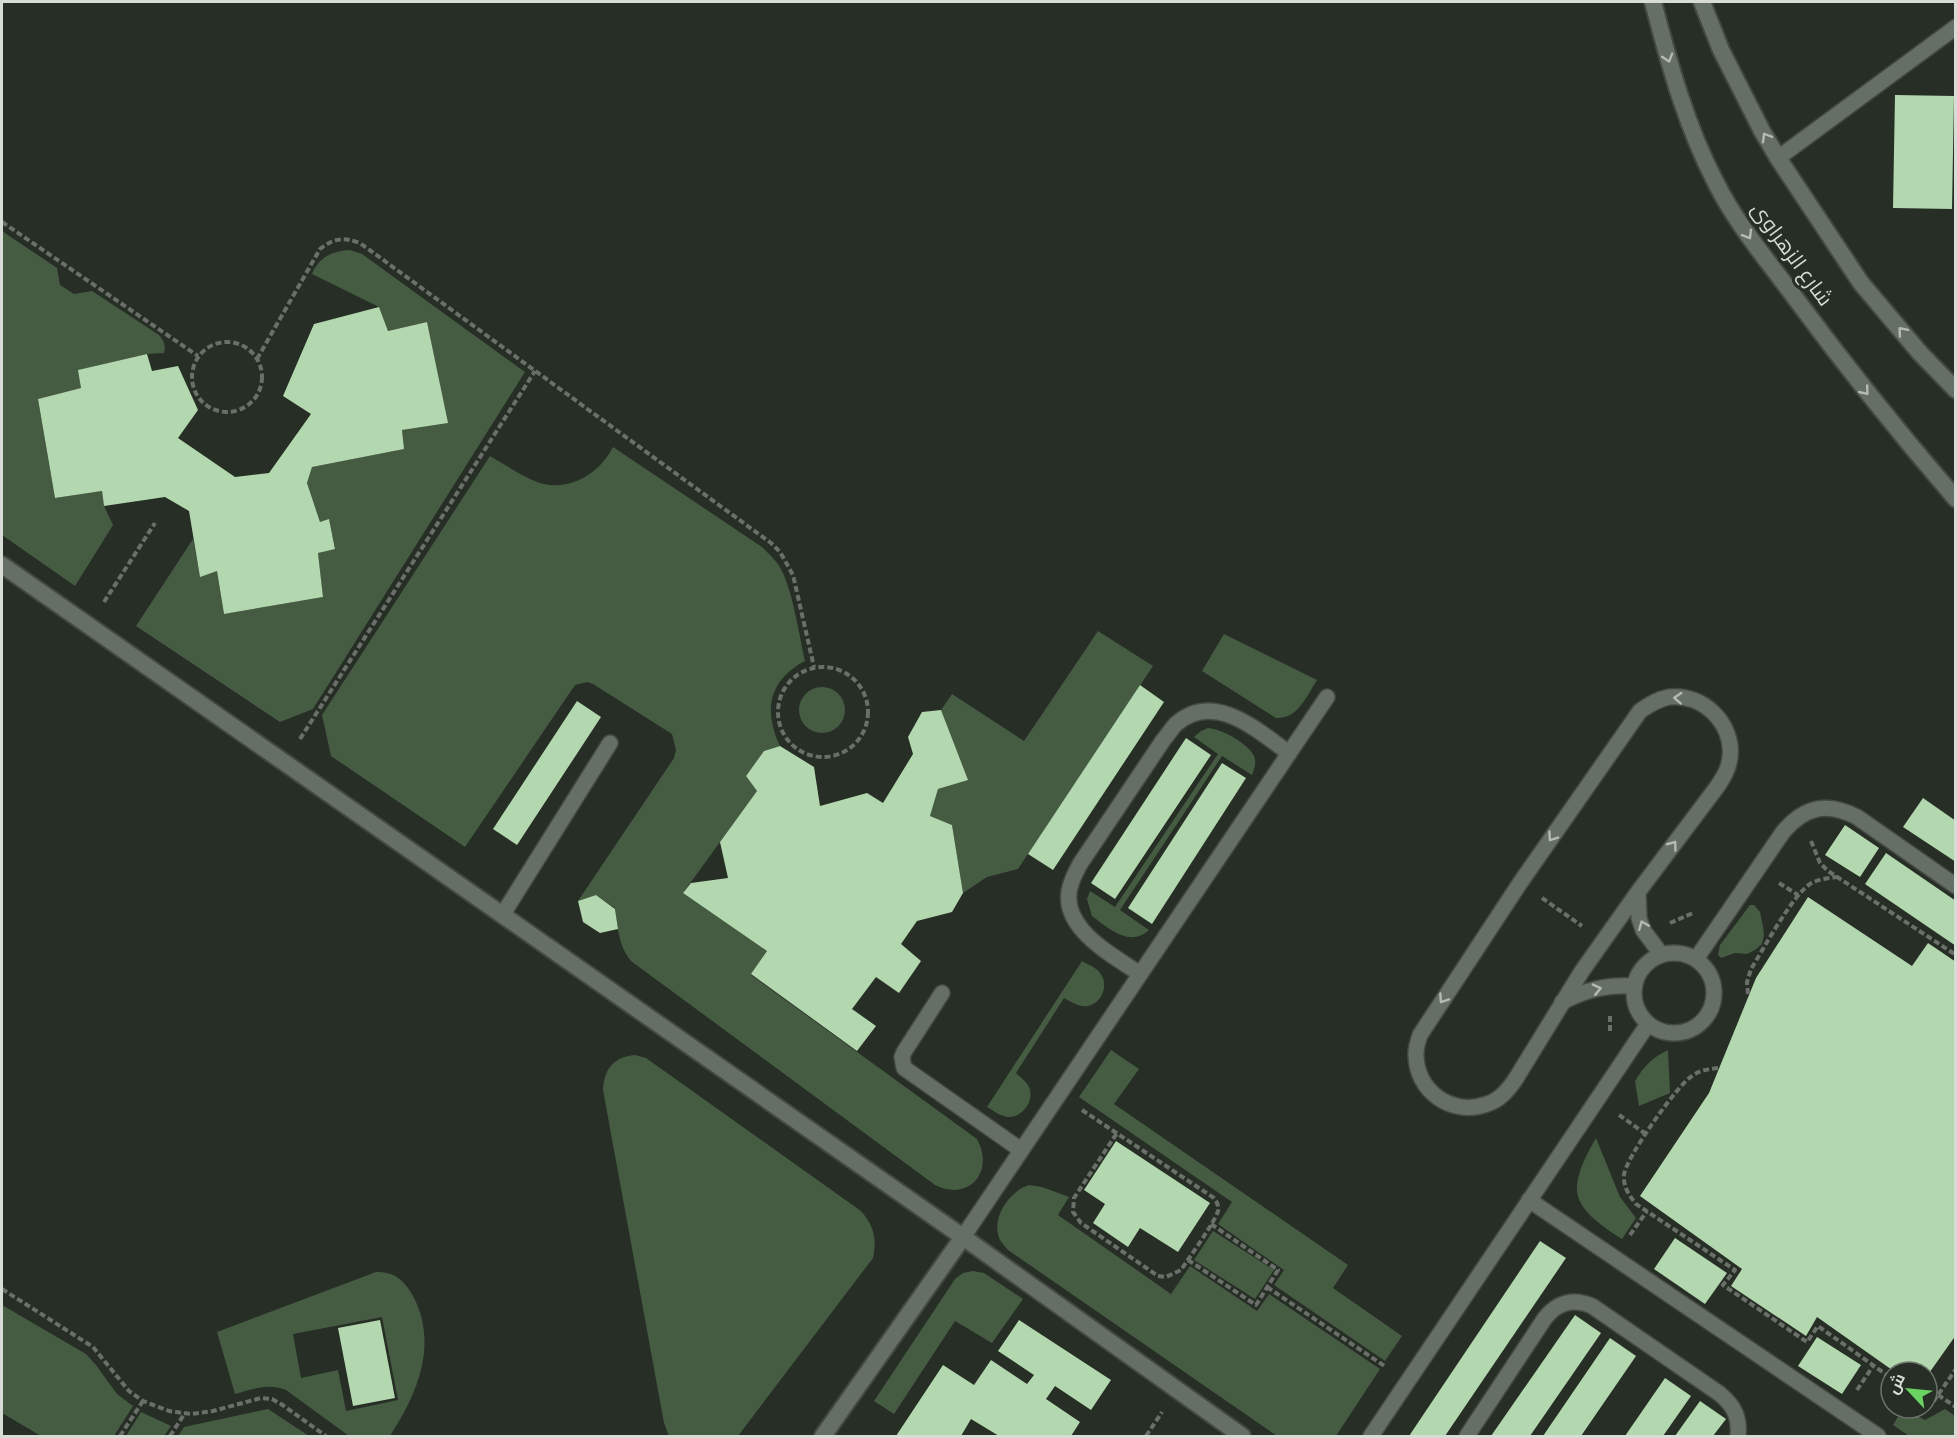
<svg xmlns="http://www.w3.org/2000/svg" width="1957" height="1438" viewBox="0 0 1957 1438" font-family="Cabin,Cairo,sans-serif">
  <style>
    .green { fill: #455c43; fill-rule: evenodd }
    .building { fill: #b3d7ae }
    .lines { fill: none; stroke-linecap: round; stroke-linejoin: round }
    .service-casing { stroke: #434942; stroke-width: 18 }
    .minor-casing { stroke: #434942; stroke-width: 20 }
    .secondary-casing { stroke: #434942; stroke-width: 20 }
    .path { stroke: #6a7069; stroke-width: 4; stroke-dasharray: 6 3; stroke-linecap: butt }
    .service { stroke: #666f65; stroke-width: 15 }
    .minor { stroke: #666f65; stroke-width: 16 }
    .secondary { stroke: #666f65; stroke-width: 16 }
    .oneway { stroke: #b5bbb4 }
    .labels { text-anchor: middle; stroke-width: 6; stroke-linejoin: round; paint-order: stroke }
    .street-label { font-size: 21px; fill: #d7dcd6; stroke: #262e25 }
  </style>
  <rect width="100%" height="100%" fill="#262e25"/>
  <g class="green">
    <path d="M2 231 57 268 60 285 74 294 92 291 159 335C164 341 166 345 164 353L147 354 79 370 81 388 38 399 55 498 102 491 104 506 113 525 75 586 2 535Z"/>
    <path d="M350 250 362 254 525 372 313 709 280 722 136 626 193 539 200 576 217 571 224 614 323 597 318 553 335 548 329 520 320 522 307 483 312 467 403 449 402 430 447 423 427 322 388 331 379 307 312 274C319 257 332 251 350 250Z"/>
    <path d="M613 447 762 547C769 554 776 560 781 569 793 592 799 634 805 661 769 680 763 710 780 746L764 751 746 776 757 791 683 893 767 951 751 975 977 1139C995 1172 969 1202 935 1185L631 961C618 945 618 928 615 908L596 895 578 901 674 758 676 750 672 734 593 684 587 682 575 685 465 847 331 756 322 715 490 456C506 465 522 477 540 483 570 492 600 473 613 447Z"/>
    <polygon points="1098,631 1153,666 1018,869 987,877 963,893 952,825 930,816 938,789 967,780 941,710 952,694 1024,741"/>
    <path d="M1224 634 1317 680C1306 697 1298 719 1276 718L1202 671Z"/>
    <circle cx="822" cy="710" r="23"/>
    <path d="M1208 728C1221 729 1248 743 1254 756 1257 763 1254 769 1252 775L1222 756 1120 910 1149 930C1130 948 1108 928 1092 916L1087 899 1090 891 1115 907 1218 754 1194 737 1201 731Z"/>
    <polygon points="1750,905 1754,905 1760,912 1763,926 1764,935 1762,944 1755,950 1747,954 1735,953 1721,958 1718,955 1720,945"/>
    <path d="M1082 961C1089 965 1098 968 1102 976 1109 990 1098 1008 1082 1006 1075 1005 1070 1001 1064 998L1016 1073C1020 1077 1026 1081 1029 1087 1035 1100 1023 1118 1008 1117 1000 1116 994 1111 987 1107Z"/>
    <polygon points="1111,1050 1139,1069 1114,1104 1348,1265 1333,1288 1402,1336 1385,1361 1274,1285 1284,1270 1218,1224 1232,1202 1079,1097"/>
    <path d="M1668 1050 1670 1093 1639 1106 1635 1081C1644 1066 1652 1058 1668 1050Z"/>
    <path d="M635 1055 646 1058 861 1211C874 1226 877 1239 873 1258L738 1436H669L664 1423 603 1090C604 1068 614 1057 635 1055Z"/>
    <path d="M1596 1138 1620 1197 1636 1218 1622 1239C1571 1206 1565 1192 1596 1138Z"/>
    <path d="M1029 1185 1042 1187 1069 1197 1058 1215 1171 1294 1190 1266 1257 1311 1269 1294 1380 1369 1336 1436H1277L1008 1250C1004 1245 999 1241 998 1234 993 1215 1011 1190 1029 1185Z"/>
    <polygon points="1213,1231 1274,1270 1255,1299 1194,1260"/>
    <polygon points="973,1271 984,1273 1023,1299 992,1343 955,1321 894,1414 874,1401 955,1279 963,1273"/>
    <path d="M376 1272C394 1272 403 1279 412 1294 439 1343 418 1393 390 1436H349L286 1390C268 1383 253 1389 235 1394L217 1332ZM382 1317 398 1400 346 1411 338 1370 301 1378 293 1334Z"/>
    <polygon points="2,1305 86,1354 96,1365 117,1394 133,1406 114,1436 41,1436 2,1413"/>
    <polygon points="1903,1408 1925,1420 1945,1409 1955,1416 1955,1436 1909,1436 1893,1425"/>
    <polygon points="268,1409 309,1436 178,1436 184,1427"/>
    <polygon points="141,1412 171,1426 164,1436 126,1436"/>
  </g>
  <g class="building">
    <polygon points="1895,95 1954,96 1952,209 1893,208"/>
    <polygon points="379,307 388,331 427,322 448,423 402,430 404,449 312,467 307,483 320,522 329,519 335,549 318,553 323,597 224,614 217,571 200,577 189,511 165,497 104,506 102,491 55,498 38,399 81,388 78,370 147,354 152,371 178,366 198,410 178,438 235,477 269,473 311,414 283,396 314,324"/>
    <polygon points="1140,685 1164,702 1053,870 1028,854"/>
    <polygon points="577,701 601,717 517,845 493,829"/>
    <polygon points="941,710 968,780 938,789 930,816 952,825 963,893 952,912 917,921 901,944 921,961 899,993 876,977 852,1009 876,1026 857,1051 751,974 767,951 683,893 691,883 728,878 720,842 757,791 746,776 764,751 780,746 814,767 820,806 867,793 883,803 913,754 908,737 922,712"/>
    <polygon points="1186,738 1211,755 1115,899 1091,883"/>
    <polygon points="1222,763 1246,778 1152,924 1128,908"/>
    <polygon points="1923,798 1956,821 1956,862 1903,827"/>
    <polygon points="1845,825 1879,848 1860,877 1825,855"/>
    <polygon points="1886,853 1956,901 1956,946 1865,884"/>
    <polygon points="596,895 615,909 618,929 600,933 583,922 578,901"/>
    <polygon points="1808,897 1912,966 1928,943 1956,962 1956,1335 1927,1376 1927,1372 1895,1372 1817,1317 1806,1336 1731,1286 1742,1269 1640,1196 1709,1093 1756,978"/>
    <polygon points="1116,1141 1210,1203 1178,1252 1140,1228 1128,1247 1093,1223 1105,1204 1084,1190"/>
    <polygon points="1675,1238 1727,1273 1705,1304 1654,1269"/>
    <polygon points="1540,1241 1566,1258 1445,1436 1409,1436"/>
    <polygon points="1575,1315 1601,1333 1530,1436 1491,1436"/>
    <polygon points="380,1320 395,1398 353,1406 338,1328"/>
    <polygon points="1019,1320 1111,1380 1091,1410 1055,1386 1046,1399 1080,1422 1071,1436 999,1436 971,1419 961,1436 896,1436 943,1365 974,1385 991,1360 1027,1384 1034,1375 998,1351"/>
    <polygon points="1817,1337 1861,1365 1842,1394 1798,1366"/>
    <polygon points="1610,1338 1636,1356 1581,1436 1543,1436"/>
    <polygon points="1665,1378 1691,1396 1663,1436 1625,1436"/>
    <polygon points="1700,1401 1726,1419 1713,1436 1675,1436"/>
  </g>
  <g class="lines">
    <defs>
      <g id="service">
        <polyline points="1778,158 1956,27"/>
        <path d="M1638 892 1582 971 1515 1080C1508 1090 1500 1100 1487 1104 1452 1117 1415 1091 1416 1053 1416 1047 1418 1041 1420 1035L1520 883 1640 711C1649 705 1658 699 1669 697 1703 693 1734 724 1730 757 1729 769 1723 778 1717 787L1638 892 1639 918 1643 930 1661 954"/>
        <polyline points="503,914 610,743"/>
        <circle cx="1674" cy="993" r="40"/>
        <path d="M1696 959 1783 832C1805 806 1827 802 1857 817L1956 886"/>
        <path d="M1140 974C1111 954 1054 925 1072 881 1074 875 1077 870 1080 864L1164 739C1168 735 1171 729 1176 724 1214 690 1258 731 1289 753"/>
        <polyline points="942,993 904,1052 902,1057 904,1068 1021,1150"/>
        <path d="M1562 1002C1586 990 1607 984 1634 986"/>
        <polyline points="1529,1200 1878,1436"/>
        <polyline points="963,1237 1327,697"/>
        <polyline points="1371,1436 1648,1024"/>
        <path d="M1467 1436 1545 1318C1558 1302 1573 1298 1592 1306L1720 1394C1734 1406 1740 1417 1738 1436"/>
      </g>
      <g id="minor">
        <polyline points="2,565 963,1237 1242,1436"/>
        <polyline points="823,1436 963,1237"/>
      </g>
      <g id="secondary">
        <path d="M1653 2C1669 63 1686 126 1716 183 1737 225 1768 261 1796 299 1847 368 1900 434 1956 499"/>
        <polyline points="1702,2 1721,50 1762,131 1778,158 1861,283 1920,353 1956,390"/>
      </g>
    </defs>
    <use href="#service" class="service-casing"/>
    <use href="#minor" class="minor-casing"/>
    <use href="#secondary" class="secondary-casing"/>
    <g class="path">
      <polyline points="2,222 198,356"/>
      <circle cx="227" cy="377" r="35"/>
      <path d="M257 359 320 249C334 238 343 237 360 243L771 543 780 552 793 575 814 667"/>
      <polyline points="104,602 155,523"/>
      <circle cx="823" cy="712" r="45"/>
      <polyline points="300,739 535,371"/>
      <polyline points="1811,841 1820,863 1828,871 1956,955"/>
      <polyline points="1779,883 1798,895"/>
      <polyline points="1542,898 1582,926"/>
      <polyline points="1670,923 1693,913"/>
      <path d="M1748 994 1747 982 1751 969C1764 948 1792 896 1810 884 1818 879 1828 878 1837 877"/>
      <polyline points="1610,1031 1610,1014"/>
      <path d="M1718 1068C1709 1069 1700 1070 1692 1076 1678 1084 1625 1159 1624 1175 1623 1187 1629 1195 1636 1204L1735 1270 1723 1285 1807 1342 1818 1326 1891 1378"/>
      <path d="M1082 1110 1214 1198C1217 1202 1219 1206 1218 1211 1215 1222 1189 1258 1181 1270L1166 1277 1158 1276 1081 1223 1073 1212 1074 1198 1117 1133"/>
      <polyline points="1619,1115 1646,1134"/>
      <polyline points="1630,1235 1647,1211"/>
      <polyline points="1188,1260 1256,1305 1278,1270 1211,1224"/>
      <polyline points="1267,1287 1386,1367"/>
      <polyline points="2,1289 93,1347 129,1391 143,1401 169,1411 191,1414 213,1411 261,1398 272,1399 281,1404 326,1436"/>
      <polyline points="1857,1390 1873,1366"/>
      <polyline points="1938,1395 1956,1407"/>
      <polyline points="1927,1402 1931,1405 1956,1369"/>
      <polyline points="120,1436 143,1401"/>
      <polyline points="170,1436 185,1413"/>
      <polyline points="1146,1436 1162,1412"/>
    </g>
    <use href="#service" class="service"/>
    <use href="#minor" class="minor"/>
    <use href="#secondary" class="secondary"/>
  </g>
  <defs><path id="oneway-chevron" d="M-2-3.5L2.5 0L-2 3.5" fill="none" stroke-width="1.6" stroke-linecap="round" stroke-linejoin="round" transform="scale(1.5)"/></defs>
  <g class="oneway">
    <use href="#oneway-chevron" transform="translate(1668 58) rotate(73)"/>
    <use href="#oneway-chevron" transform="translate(1766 137) rotate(-120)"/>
    <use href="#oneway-chevron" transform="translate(1748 235) rotate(58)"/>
    <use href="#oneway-chevron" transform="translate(1902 331) rotate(-130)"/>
    <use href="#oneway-chevron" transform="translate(1865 391) rotate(51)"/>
    <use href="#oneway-chevron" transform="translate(1678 698) rotate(-177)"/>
    <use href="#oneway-chevron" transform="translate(1552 837) rotate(125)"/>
    <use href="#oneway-chevron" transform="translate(1673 845) rotate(-53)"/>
    <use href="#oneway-chevron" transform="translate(1643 925) rotate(-112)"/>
    <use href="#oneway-chevron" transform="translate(1597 989) rotate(-13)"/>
    <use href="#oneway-chevron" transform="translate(1443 999) rotate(124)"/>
  </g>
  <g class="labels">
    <g class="street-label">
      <text transform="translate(1792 254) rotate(54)" y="7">شارع الزهراوى</text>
    </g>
  </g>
  <rect width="1957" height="1438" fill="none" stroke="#d7dcd6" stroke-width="6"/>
  <g transform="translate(1909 1390) rotate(296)"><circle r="28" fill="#262e25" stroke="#6d746c" stroke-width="1.5"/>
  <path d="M0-4.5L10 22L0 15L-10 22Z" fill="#6bd363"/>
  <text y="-9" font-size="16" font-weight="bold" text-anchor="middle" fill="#d7dcd6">ش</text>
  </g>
</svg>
